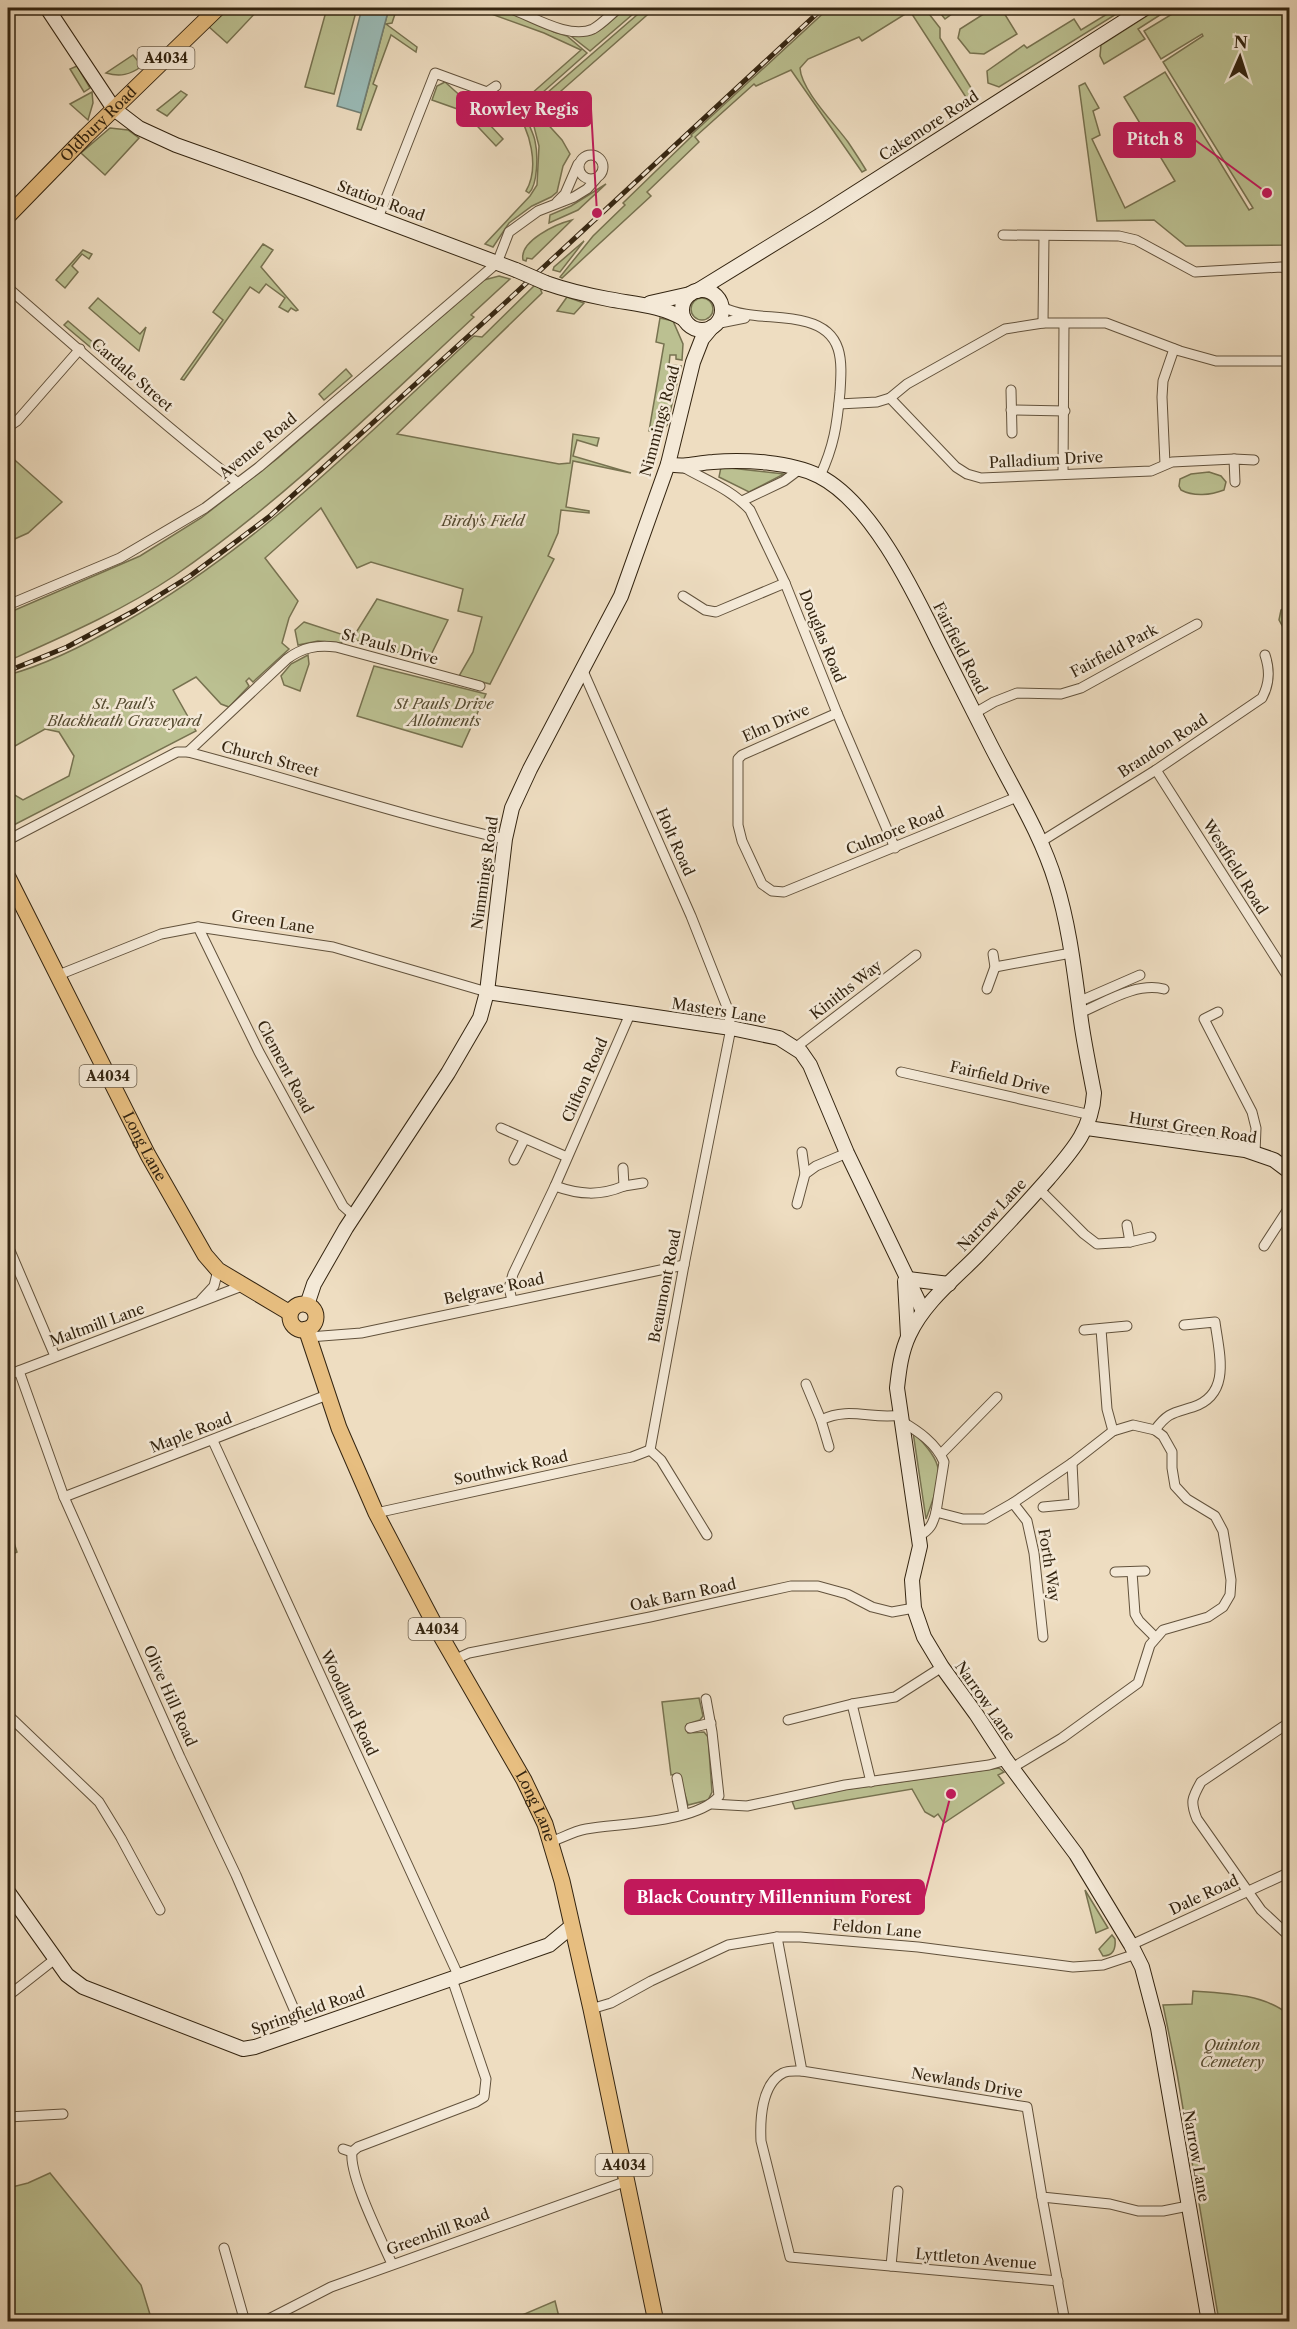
<svg xmlns="http://www.w3.org/2000/svg" width="1297" height="2329" viewBox="0 0 1297 2329" font-family="'Libre Caslon Text',serif">
  <style>
    .green { fill: #bbc091; stroke: #777250; stroke-width: 1.5 }
    .water { fill: #9abbb7; stroke: #717f74; stroke-width: 1.5 }
    .lines { fill: none; stroke-linecap: round; stroke-linejoin: round }
    .street-casing { stroke: #62523c; stroke-width: 11 }
    .secondary-casing { stroke: #332410; stroke-width: 16 }
    .primary-casing { stroke: #332410; stroke-width: 17 }
    .street { stroke: #f4e9d7; stroke-width: 9 }
    .secondary { stroke: #f4e9d7; stroke-width: 14 }
    .primary { stroke: #e7be80; stroke-width: 15 }
    .rail-casing { stroke: #332410; stroke-width: 5 }
    .rail { stroke: #f4e9d7; stroke-width: 3; stroke-dasharray: 9; stroke-linecap: butt }
    .secondary-bridge-casing { stroke: #332410; stroke-width: 16; stroke-linecap: butt }
    .secondary-bridge { stroke: #f4e9d7; stroke-width: 14 }
    .labels { text-anchor: middle; stroke-width: 5; stroke-linejoin: round; paint-order: stroke }
    .shield { fill: #f4e9d7; stroke: #6d5f4c; stroke-width: 1.5 }
    .shield-label { font-size: 14px; font-weight: bold; fill: #332410 }
    .street-label { font-size: 15px; fill: #332410; stroke: #f4e9d7 }
    .park-label { font-size: 15px; font-style: italic; fill: #554b30; stroke: #f4e9d7 }
    .leader { fill: none; stroke: #c2185b; stroke-width: 2 }
    .callout-dot { fill: #c2185b; stroke: #f4e9d7; stroke-width: 2 }
    .callout { fill: #c2185b; stroke: #c2185b; stroke-width: 2 }
    .callout-label { font-size: 16px; text-anchor: middle; font-weight: bold; fill: #fff }
  </style>
  <rect width="100%" height="100%" fill="#eeddc1"/>
  <filter id="stains"><feTurbulence type="fractalNoise" baseFrequency=".00333" numOctaves="4"/><feColorMatrix values="0 0 0 0 .2 0 0 0 0 .09 0 0 0 0 .02 0 0 0 .5 -.17"/></filter>
  <radialGradient id="worn" r=".72"><stop offset=".6" stop-color="#630" stop-opacity="0"/><stop offset="1" stop-color="#630" stop-opacity=".3"/></radialGradient>
  <g class="green">
    <polygon points="227,8 260,8 227,43 208,26"/>
    <polygon points="327,8 357,8 334,94 305,87"/>
    <polygon points="389,8 397,8 392,23 386,24 417,47 416,52 391,35 373,84 377,86 361,130 357,129"/>
    <path d="M475 8H499L534 20 554 32 567 36 587 53 525 108C524 119 533 130 535 141 538 154 538 184 529 193L526 191C540 167 530 129 514 109L581 50 544 33Z"/>
    <path d="M625 8H640L590 51 571 36C599 37 607 25 625 8Z"/>
    <polygon points="645,8 655,8 544,106 550,113 543,119 562,140 570,154 563,166 557,192 551,197 532,206 509,223 493,247 485,244 530,196 537,185 539,146 530,111 532,106"/>
    <path d="M829 8H930L926 10 940 28V38L973 91 972 103 971 105 910 11 862 41 859 37 808 59 800 68C801 90 835 124 848 142 854 151 860 160 866 170L862 172 791 70 756 86 754 84 695 137 699 142 647 192 651 196 562 278 560 277 593 236 625 205 623 203 692 136 691 135Z"/>
    <polygon points="936,8 975,8 952,14 945,19"/>
    <polygon points="993,8 1001,8 1017,34 984,54 970,53 958,38 960,29"/>
    <polygon points="1117,8 1126,8 999,87 988,83 987,71 1024,45 1027,48 1074,19 1081,30"/>
    <polygon points="1159,8 1171,8 1138,29 1145,39 1104,64 1100,56 1101,45"/>
    <polygon points="1182,8 1289,8 1289,245 1186,246 1154,220 1097,221 1079,86 1085,83 1099,108 1093,111 1100,135 1092,139 1125,208 1175,181 1124,97 1165,72 1249,210 1253,208 1163,62 1203,36 1202,34 1161,59 1144,31"/>
    <path d="M133 55 142 66C130 75 120 77 106 73Z"/>
    <polygon points="77,66 90,88 84,92 70,69"/>
    <polygon points="445,82 475,109 503,139 496,146 463,111 432,100 437,86"/>
    <polygon points="181,91 187,95 167,116 157,110"/>
    <polygon points="92,92 93,103 88,120 70,104"/>
    <polygon points="110,128 128,130 139,138 105,175 81,153"/>
    <polygon points="606,184 578,210 549,223 550,215 571,206"/>
    <path d="M572 220 532 259 527 258 526 261 523 260C519 241 556 224 572 220Z"/>
    <polygon points="584,241 560,272 553,270 554,267"/>
    <polygon points="263,244 273,250 261,267 298,310 296,311 291,308 288,312 279,307 285,298 266,284 259,293 250,287 184,380 181,379 223,320 213,312"/>
    <polygon points="83,250 92,254 89,259 82,254 72,266 78,272 65,288 56,280"/>
    <path d="M499 276 510 279 471 315 474 317C377 407 283 501 174 576 122 611 64 636 8 661V613L140 556 201 518 278 458 484 280Z"/>
    <path d="M535 285 540 288 542 293 397 434 559 464 570 463 573 434 599 438 597 446 577 440 573 456 631 473 573 461 566 507 589 511V513L561 510 558 533 548 556 554 559 490 684 459 676 473 652 482 617 458 611 463 589 371 562 357 568 321 508 265 558 298 601 289 618 282 643 289 649 253 682 249 678 246 681 249 686 229 707 221 704 196 677 173 690 196 731 8 828V791L23 800 69 776 74 756 59 732 45 729 8 750V675C48 664 87 644 123 623 257 548 362 439 474 336L482 337Z"/>
    <polygon points="567,297 584,303 574,314 557,311"/>
    <circle cx="702" cy="309" r="11"/>
    <polygon points="98,298 140,334 146,327 139,351 89,308"/>
    <polygon points="660,318 673,321 683,344 682,360 676,359 676,355 670,355 669,365 681,366 667,425 659,433 649,431 664,344 656,342"/>
    <polygon points="68,321 124,369 120,372 64,325"/>
    <polygon points="346,369 352,376 324,400 319,394"/>
    <polygon points="8,454 62,502 28,533 8,542 10,503"/>
    <polygon points="721,467 784,474 749,492 719,477"/>
    <path d="M1209 472 1221 476 1226 482 1224 490C1211 495 1194 497 1181 490L1179 486 1180 479 1191 474Z"/>
    <polygon points="377,599 448,620 428,661 352,639"/>
    <polygon points="1289,605 1289,638 1279,620 1281,610"/>
    <polygon points="304,622 347,636 341,643 318,641 298,645 295,630"/>
    <polygon points="308,655 309,664 300,691 284,685 281,676 291,664"/>
    <polygon points="374,666 486,694 462,747 357,716"/>
    <path d="M913 1432C948 1468 942 1474 926 1519Z"/>
    <polygon points="8,1524 17,1552 8,1556"/>
    <polygon points="699,1698 703,1716 700,1720 687,1724 688,1733 704,1732 708,1737 712,1792 708,1800 688,1805 679,1774 671,1775 662,1702"/>
    <polygon points="999,1768 1004,1772 998,1775 1004,1783 944,1823 938,1814 934,1817 925,1812 912,1789 795,1809 792,1801 841,1790"/>
    <polygon points="1085,1890 1108,1928 1096,1933"/>
    <path d="M1112 1935 1115 1939C1116 1949 1113 1956 1103 1956L1099 1949Z"/>
    <path d="M1193 1991C1224 1993 1265 1994 1289 2015V2321H1219L1177 2073 1163 2005 1192 2004Z"/>
    <polygon points="50,2173 141,2285 152,2321 8,2321 8,2188 28,2183"/>
    <polygon points="555,2301 560,2321 508,2321"/>
  </g>
  <polygon class="water" points="362,8 389,8 361,113 337,106"/>
  <g class="lines">
    <defs>
      <g id="street">
        <path d="M509 8C532 16 569 40 593 29 602 24 611 14 619 8"/>
        <circle cx="591" cy="167" r="12"/>
        <polyline points="557,202 565,194 578,164"/>
        <polyline points="378,218 435,73 487,92 496,86"/>
        <polyline points="1003,235 1119,236 1136,240 1195,272 1281,267 1290,270"/>
        <path d="M8 288C84 354 159 421 238 483"/>
        <path d="M722 307C749 320 779 314 807 322 844 332 842 361 840 392 837 425 834 446 820 476"/>
        <polyline points="1043,323 1044,236"/>
        <polyline points="715,324 745,318"/>
        <polyline points="1011,390 1012,433"/>
        <polyline points="890,398 956,467 967,474 981,478 1151,471 1172,462 1234,459"/>
        <polyline points="839,404 877,402 890,398 907,384 1005,329 1043,323 1106,323 1180,351 1216,361 1284,361 1290,359"/>
        <polyline points="1011,410 1065,411"/>
        <polyline points="8,427 17,421 80,349"/>
        <polyline points="1165,464 1162,397 1163,381 1174,349"/>
        <path d="M683 467C706 480 732 490 750 510L785 583 837 713 895 848"/>
        <polyline points="1063,473 1064,324"/>
        <polyline points="1235,482 1234,459 1254,460"/>
        <polyline points="742,501 784,481 800,469"/>
        <polyline points="683,596 705,610 716,612 785,583"/>
        <polyline points="8,605 120,558 205,508 259,467 497,263 509,232 538,211 574,197 587,189 596,179"/>
        <polyline points="583,671 691,916 727,1007 731,1028 684,1265 650,1450 661,1460 707,1535"/>
        <polyline points="837,713 742,755 738,759 738,825 742,841 762,884 772,891 784,892 1017,797"/>
        <polyline points="975,713 994,702 1017,693 1061,694 1081,688 1197,624"/>
        <path d="M188 752 287 659C303 647 317 645 336 647L480 686"/>
        <polyline points="1156,770 1290,980"/>
        <path d="M8 840 177 752H188C294 780 398 815 505 839"/>
        <path d="M1042 841 1156 770 1262 698C1270 683 1270 670 1265 655"/>
        <polyline points="198,927 259,1052 343,1206 354,1216"/>
        <polyline points="995,967 1071,953"/>
        <polyline points="56,976 161,934 198,927 333,947 487,992"/>
        <polyline points="987,989 995,967 993,954"/>
        <polyline points="1078,1002 1140,975"/>
        <polyline points="1218,1012 1204,1019 1252,1112 1256,1128 1255,1153"/>
        <path d="M1080 1013C1106 1002 1136 982 1164 989"/>
        <polyline points="795,1048 916,955"/>
        <polyline points="901,1072 1091,1115"/>
        <polyline points="501,1128 567,1157"/>
        <polyline points="802,1152 805,1174"/>
        <polyline points="514,1160 524,1140"/>
        <polyline points="623,1168 624,1186 643,1183"/>
        <path d="M555 1186C580 1195 600 1196 624 1186"/>
        <polyline points="1039,1189 1084,1234 1097,1244 1130,1242 1151,1237"/>
        <polyline points="797,1204 805,1174 816,1166 847,1153"/>
        <polyline points="1127,1225 1130,1242"/>
        <polyline points="8,1246 55,1356"/>
        <polyline points="1264,1246 1290,1206"/>
        <polyline points="201,1300 214,1286 218,1270"/>
        <polyline points="512,1300 509,1288 513,1274 555,1186 630,1014"/>
        <polyline points="1101,1329 1107,1409 1113,1431"/>
        <polyline points="1084,1330 1127,1326"/>
        <polyline points="309,1337 361,1333 684,1265"/>
        <polyline points="19,1371 64,1497 180,1757 236,1875 303,2030"/>
        <polyline points="8,1375 242,1286"/>
        <polyline points="806,1384 821,1420 829,1447"/>
        <path d="M821 1420C850 1406 871 1420 901 1415"/>
        <path d="M901 1421C918 1431 936 1443 944 1462L936 1512"/>
        <path d="M1155 1430C1168 1412 1174 1413 1193 1407 1232 1394 1219 1353 1215 1322L1184 1325"/>
        <polyline points="213,1441 459,1977"/>
        <polyline points="941,1454 997,1397"/>
        <polyline points="64,1497 327,1395"/>
        <polyline points="1013,1503 1027,1521 1034,1553 1043,1637"/>
        <polyline points="1043,1507 1074,1504 1072,1463"/>
        <polyline points="376,1513 632,1457 650,1450"/>
        <path d="M919 1536C930 1530 933 1524 936 1512L963 1519H985L1013 1503 1072 1463 1113 1431 1133 1425 1155 1430 1163 1436 1172 1452V1468L1175 1486 1187 1499 1215 1516 1223 1531 1231 1580 1230 1595 1223 1607 1208 1617 1163 1630 1150 1645 1138 1683 1062 1738 1012 1768"/>
        <polyline points="1115,1572 1145,1571"/>
        <polyline points="1132,1572 1135,1614 1139,1621 1155,1637"/>
        <polyline points="456,1659 469,1653 650,1617 791,1586 818,1586 847,1594 872,1607 892,1612 914,1608"/>
        <polyline points="852,1704 871,1782"/>
        <polyline points="8,1715 99,1802 121,1838 160,1910"/>
        <polyline points="788,1720 852,1704 895,1697 942,1667"/>
        <path d="M1290 1722 1201 1782C1192 1798 1190 1802 1197 1819L1261 1910 1290 1937"/>
        <polyline points="690,1728 711,1723"/>
        <polyline points="677,1778 684,1814"/>
        <polyline points="712,1804 747,1806 845,1785 989,1765 1006,1760"/>
        <path d="M551 1842C562 1838 574 1831 586 1829 620 1823 697 1823 719 1796L712 1732 706 1699"/>
        <polyline points="777,1937 802,2071 1027,2107 1042,2197 1110,2204 1138,2211 1163,2211 1188,2206"/>
        <polyline points="1131,1945 1290,1872"/>
        <polyline points="8,1996 55,1959"/>
        <polyline points="591,2009 611,2003 651,1981 728,1945 777,1937 800,1937 918,1947 1073,1967 1103,1965 1136,1954"/>
        <path d="M802 2071C796 2071 788 2070 783 2073 761 2084 760 2121 761 2141L790 2257 1058 2281"/>
        <polyline points="8,2117 63,2114"/>
        <path d="M343 2149 352 2152C349 2176 381 2239 392 2264"/>
        <polyline points="352,2152 358,2147 476,2102 484,2097 486,2079 452,1979"/>
        <polyline points="1042,2197 1065,2322"/>
        <polyline points="224,2248 245,2322"/>
        <polyline points="891,2266 898,2191"/>
        <polyline points="263,2322 331,2287 627,2181"/>
      </g>
      <g id="secondary">
        <polyline points="47,8 114,109 139,128 176,145 308,192 516,270"/>
        <path d="M546 283C566 290 587 295 608 299 634 304 661 305 684 319"/>
        <circle cx="702" cy="310" r="20"/>
        <polyline points="697,291 819,216 1145,8"/>
        <polyline points="650,303 690,294"/>
        <path d="M668 464C686 468 695 463 713 462 744 459 791 462 819 476 872 503 914 592 939 643 956 676 972 708 988 740 1012 788 1041 833 1056 883 1069 925 1074 969 1080 1013 1083 1039 1089 1066 1094 1093 1092 1130 1071 1152 1048 1179 1025 1205 1001 1231 977 1256 952 1281 924 1303 909 1335 901 1352 899 1370 897 1388L920 1546 912 1580 914 1608 924 1637 942 1667 976 1714 1006 1760 1076 1854 1131 1945 1142 1967 1158 2028 1209 2322"/>
        <polyline points="487,992 731,1028 779,1038 801,1052 810,1065 847,1153 923,1311"/>
        <polyline points="1087,1128 1245,1150 1274,1160 1290,1172"/>
        <polyline points="908,1279 949,1284"/>
        <polyline points="905,1281 908,1336"/>
        <polyline points="307,1305 314,1284 346,1228 448,1073 480,1018 487,992 505,839 512,808 530,769 621,596 668,464 693,362 702,339 712,327"/>
        <polyline points="8,1892 67,1975 83,1987 243,2049 255,2047 549,1945 572,1926"/>
      </g>
      <g id="primary">
        <path id="s1" d="M8 216 86 136 218 8"/>
        <path id="s2" d="M8 877 148 1155 205 1255 218 1270 290 1313"/>
        <circle cx="303" cy="1317" r="13"/>
        <path id="s3" d="M306 1329 339 1428 376 1513 438 1631 524 1780 545 1824 562 1881 591 2009 656 2322"/>
      </g>
    </defs>
    <use href="#street" class="street-casing"/>
    <use href="#secondary" class="secondary-casing"/>
    <use href="#primary" class="primary-casing"/>
    <use href="#street" class="street"/>
    <use href="#secondary" class="secondary"/>
    <use href="#primary" class="primary"/>
    <defs>
      <polyline id="rail" points="8,671 67,647 134,611 190,576 270,516 506,302 823,8"/>
    </defs>
    <use href="#rail" class="rail-casing"/>
    <use href="#rail" class="rail"/>
    <defs>
      <polyline id="secondary-bridge" points="516,270 546,283"/>
    </defs>
    <use href="#secondary-bridge" class="secondary-bridge-casing"/>
    <use href="#secondary-bridge" class="secondary-bridge"/>
  </g>
  <g class="labels">
    <g class="shield">
      <rect x="137.5" y="47" width="57" height="22" rx="4.5"/>
      <rect x="79.5" y="1065" width="57" height="22" rx="4.5"/>
      <rect x="408.5" y="1618" width="57" height="22" rx="4.5"/>
      <rect x="595.5" y="2154" width="57" height="22" rx="4.5"/>
    </g>
    <g class="shield-label">
      <text x="166" y="63">A4034</text>
      <text x="108" y="1081">A4034</text>
      <text x="437" y="1634">A4034</text>
      <text x="624" y="2170">A4034</text>
    </g>
    <g class="street-label">
      <text dy="5" stroke="none"><textPath href="#s1" startOffset="129">Oldbury Road</textPath></text>
      <text transform="translate(929 126) rotate(-33)" y="5">Cakemore Road</text>
      <text transform="translate(381 201) rotate(20)" y="5">Station Road</text>
      <text transform="translate(132 375) rotate(41)" y="5">Cardale Street</text>
      <text transform="translate(660 421) rotate(-75)" y="5">Nimmings Road</text>
      <text transform="translate(258 446) rotate(-39)" y="5">Avenue Road</text>
      <text transform="translate(1046 460) rotate(-3)" y="5">Palladium Drive</text>
      <text transform="translate(822 636) rotate(68)" y="5">Douglas Road</text>
      <text transform="translate(390 647) rotate(15)" y="5">St Pauls Drive</text>
      <text transform="translate(960 648) rotate(63)" y="5">Fairfield Road</text>
      <text transform="translate(1114 651) rotate(-28)" y="5">Fairfield Park</text>
      <text transform="translate(776 723) rotate(-24)" y="5">Elm Drive</text>
      <text transform="translate(1163 746) rotate(-33)" y="5">Brandon Road</text>
      <text transform="translate(270 759) rotate(15)" y="5">Church Street</text>
      <text transform="translate(895 831) rotate(-22)" y="5">Culmore Road</text>
      <text transform="translate(675 842) rotate(66)" y="5">Holt Road</text>
      <text transform="translate(1235 867) rotate(58)" y="5">Westfield Road</text>
      <text transform="translate(485 873) rotate(-82)" y="5">Nimmings Road</text>
      <text transform="translate(273 922) rotate(9)" y="5">Green Lane</text>
      <text transform="translate(846 990) rotate(-38)" y="5">Kiniths Way</text>
      <text transform="translate(719 1011) rotate(9)" y="5">Masters Lane</text>
      <text transform="translate(285 1067) rotate(62)" y="5">Clement Road</text>
      <text transform="translate(1000 1078) rotate(13)" y="5">Fairfield Drive</text>
      <text transform="translate(585 1080) rotate(-66)" y="5">Clifton Road</text>
      <text transform="translate(1193 1128) rotate(9)" y="5">Hurst Green Road</text>
      <text dy="5" stroke="none"><textPath href="#s2" startOffset="302">Long Lane</textPath></text>
      <text transform="translate(992 1215) rotate(-47)" y="5">Narrow Lane</text>
      <text transform="translate(665 1286) rotate(-79)" y="5">Beaumont Road</text>
      <text transform="translate(494 1289) rotate(-12)" y="5">Belgrave Road</text>
      <text transform="translate(97 1325) rotate(-20)" y="5">Maltmill Lane</text>
      <text transform="translate(191 1433) rotate(-21)" y="5">Maple Road</text>
      <text transform="translate(511 1468) rotate(-12)" y="5">Southwick Road</text>
      <text transform="translate(1049 1565) rotate(81)" y="5">Forth Way</text>
      <text transform="translate(683 1595) rotate(-12)" y="5">Oak Barn Road</text>
      <text transform="translate(170 1696) rotate(66)" y="5">Olive Hill Road</text>
      <text transform="translate(985 1701) rotate(55)" y="5">Narrow Lane</text>
      <text transform="translate(349 1703) rotate(65)" y="5">Woodland Road</text>
      <text dy="5" stroke="none"><textPath href="#s3" startOffset="531">Long Lane</textPath></text>
      <text transform="translate(1204 1895) rotate(-25)" y="5">Dale Road</text>
      <text transform="translate(877 1929) rotate(5)" y="5">Feldon Lane</text>
      <text transform="translate(308 2011) rotate(-19)" y="5">Springfield Road</text>
      <text transform="translate(967 2083) rotate(10)" y="5">Newlands Drive</text>
      <text transform="translate(1196 2156) rotate(80)" y="5">Narrow Lane</text>
      <text transform="translate(438 2232) rotate(-20)" y="5">Greenhill Road</text>
      <text transform="translate(976 2259) rotate(5)" y="5">Lyttleton Avenue</text>
    </g>
    <g class="park-label">
      <text x="483" y="526">Birdy's Field</text>
      <text x="124" y="709">St. Paul's<tspan x="124" dy="17">Blackheath Graveyard</tspan></text>
      <text x="444" y="709">St Pauls Drive<tspan x="444" dy="17">Allotments</tspan></text>
      <text x="1232" y="2050">Quinton<tspan x="1232" dy="17">Cemetery</tspan></text>
    </g>
  </g>
  <path class="leader" d="M597 213L591 109M1267 193L1195 140M951 1794L924 1897"/>
  <g class="callout-dot">
    <circle cx="597" cy="213" r="6"/>
    <circle cx="1267" cy="193" r="6"/>
    <circle cx="951" cy="1794" r="6"/>
  </g>
  <g class="callout">
    <rect x="457" y="92" width="134" height="34" rx="6"/>
    <rect x="1114" y="123" width="81" height="34" rx="6"/>
    <rect x="625" y="1880" width="299" height="34" rx="6"/>
  </g>
  <g class="callout-label">
    <text x="524" y="115">Rowley Regis</text>
    <text x="1155" y="145">Pitch 8</text>
    <text x="774" y="1903">Black Country Millennium Forest</text>
  </g>
  <rect width="1297" height="2329" fill="none" stroke="#eeddc1" stroke-width="30"/>
  <rect x="9" y="9" width="1279" height="2311" fill="none" stroke="#332410" stroke-width="3"/>
  <rect x="15" y="15" width="1267" height="2299" fill="none" stroke="#332410" stroke-width="1.5"/>
  <g transform="translate(1240 57) rotate(3)" stroke="#f4e9d7" stroke-width="4.5" paint-order="stroke">
  <path d="M0-4.5L10 22L0 15L-10 22Z" fill="#332410"/>
  <text y="-9" font-size="16" font-weight="bold" text-anchor="middle" fill="#332410">N</text>
  </g>
  <rect width="100%" height="100%" filter="url(#stains)"/>
  <rect width="100%" height="100%" fill="url(#worn)"/>
</svg>
